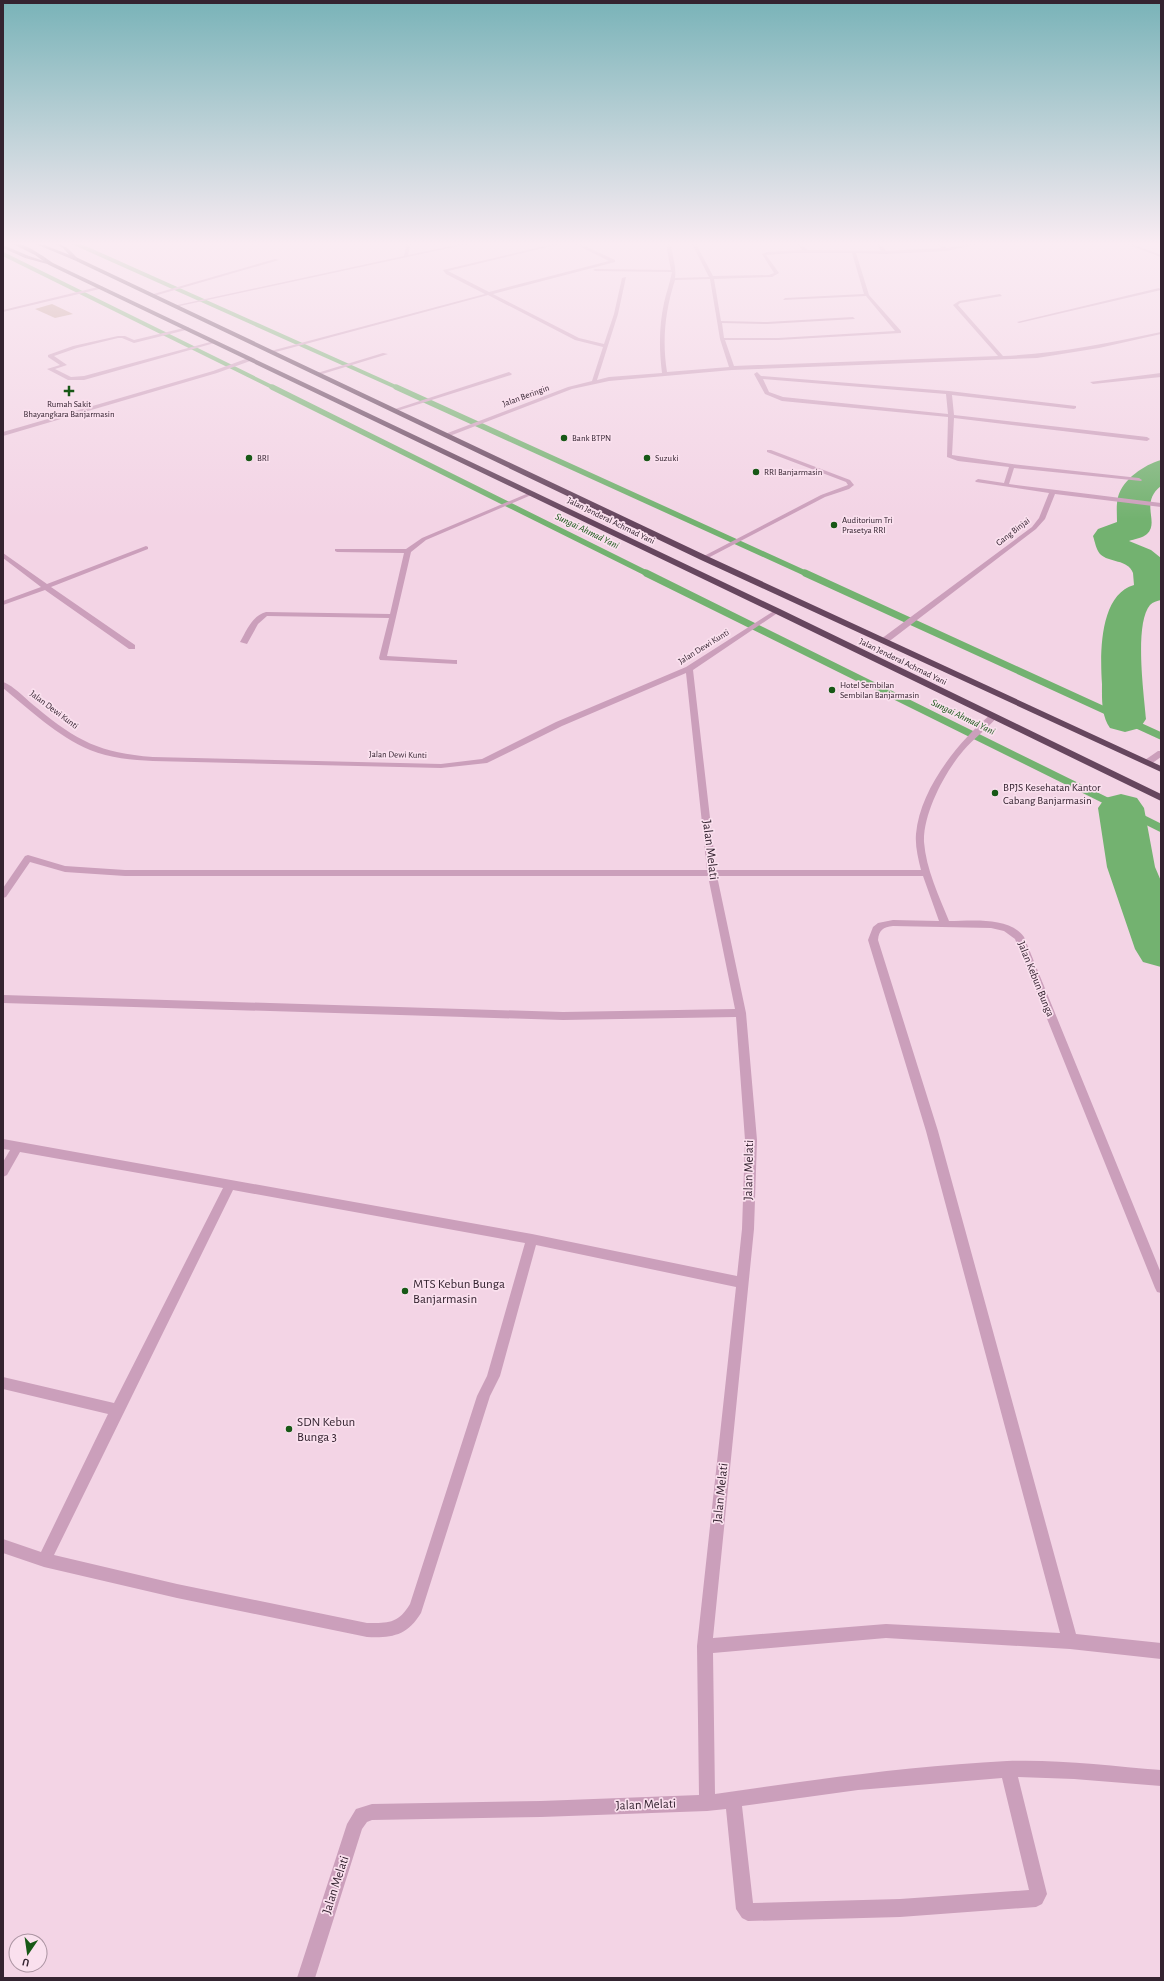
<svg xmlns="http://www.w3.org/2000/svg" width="1164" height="1981" font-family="'Alegreya Sans',sans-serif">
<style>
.green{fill:#c29f93}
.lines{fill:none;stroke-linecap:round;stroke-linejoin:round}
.stream-far3{stroke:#73b270;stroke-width:4}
.stream-far2{stroke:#73b270;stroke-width:5.5}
.stream-far1{stroke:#73b270;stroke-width:7}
.stream{stroke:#73b270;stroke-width:8}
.river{fill:#73b270;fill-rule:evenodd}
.service{fill:#cb9fbb;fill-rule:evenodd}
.minor{fill:#cb9fbb;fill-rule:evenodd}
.tertiary{fill:#cb9fbb;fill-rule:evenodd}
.primary{fill:#77536e;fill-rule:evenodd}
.trunk{fill:#66465e;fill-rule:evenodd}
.poi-dot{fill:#175816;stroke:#fae0ee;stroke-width:1.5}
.labels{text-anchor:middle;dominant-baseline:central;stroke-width:3.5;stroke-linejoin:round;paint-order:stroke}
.far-street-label{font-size:9px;fill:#342330;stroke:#fae0ee}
.far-poi-label{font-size:9px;fill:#342330;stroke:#fae0ee;text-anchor:start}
.far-water-label{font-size:10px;font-style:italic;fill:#175816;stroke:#fae0ee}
.poi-label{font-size:11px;fill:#342330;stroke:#fae0ee;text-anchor:start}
.street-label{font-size:11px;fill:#342330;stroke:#fae0ee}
.near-street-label{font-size:13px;fill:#342330;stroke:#fae0ee}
.near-poi-label{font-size:13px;fill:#342330;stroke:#fae0ee;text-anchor:start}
</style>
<rect width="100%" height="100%" fill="#f3d4e5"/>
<path class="green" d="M 52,304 L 73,314 L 55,318 L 35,309 Z"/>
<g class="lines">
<g class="stream-far3">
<path d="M 72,242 L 398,388"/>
<path d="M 3,254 L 274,388"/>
</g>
<g class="stream-far2">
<path d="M 272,387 L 648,574"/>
<path d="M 396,387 L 807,574"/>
</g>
<g class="stream-far1">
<path d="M 646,573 L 1125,810"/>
<path d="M 805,573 L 1161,736"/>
</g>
<path class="stream" d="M 1123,809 L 1161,828"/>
<g class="river">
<path d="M 1161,460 L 1161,486 C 1139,503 1160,522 1147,534 C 1143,538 1134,539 1129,541 L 1151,550 L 1161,558 L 1161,600 C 1157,601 1153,602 1150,605 C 1134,624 1144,695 1146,719 L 1140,728 L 1125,732 L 1110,728 C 1101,715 1102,699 1102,684 C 1100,655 1099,595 1134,585 L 1133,573 C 1128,559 1109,563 1100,554 C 1096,549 1095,542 1093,536 L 1098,529 L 1117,522 C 1117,514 1116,505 1118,497 C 1123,479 1144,465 1161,460 Z"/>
<path d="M 1121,794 L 1137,798 L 1144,808 L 1155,867 L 1161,881 L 1161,967 L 1143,962 L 1135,949 L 1107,867 L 1098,808 L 1105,798 Z"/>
</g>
<g class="service">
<path d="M 275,259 L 279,260 L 154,296 L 150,295 Z"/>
<path d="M 102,286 L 104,288 L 3,312 L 3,310 Z"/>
<path d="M 188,327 L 190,329 L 134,343 L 122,338 L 118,338 L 77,348 L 54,356 L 67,365 L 55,369 L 71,377 L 84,376 L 214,341 L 218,342 L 84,380 L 68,380 L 47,369 L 60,365 L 48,357 L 48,355 L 73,346 L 118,336 L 125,336 L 134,340 Z"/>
<path d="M 383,353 L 388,354 L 319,375 L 314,374 Z"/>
<path d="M 767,450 L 771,450 L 850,480 L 854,485 L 849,489 L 825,497 L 706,559 L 702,559 L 702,557 L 821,495 L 848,485 L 846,482 L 767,452 Z"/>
</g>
<g class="minor">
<path d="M 407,242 L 411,242 L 408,255 L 471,242 L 477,242 L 175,307 L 173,306 L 404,256 Z"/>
<path d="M 562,242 L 568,242 L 448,271 L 489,292 L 609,261 L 571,242 L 576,242 L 615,260 L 615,262 L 493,294 L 579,338 L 604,344 L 614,314 L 622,278 L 626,277 L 618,314 L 597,380 L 609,377 L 662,373 C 659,349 659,326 664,303 C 666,293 670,283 672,272 L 595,271 L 593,270 L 595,269 L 671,270 L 667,250 L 667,242 L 671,242 C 671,254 677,266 675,278 L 709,277 L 691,242 L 695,242 L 713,276 L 769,275 L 774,273 L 762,254 L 767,252 L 802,250 L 796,242 L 800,242 L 807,250 L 881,251 L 875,242 L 879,242 L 886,251 L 942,248 L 934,242 L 938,242 L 947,248 L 980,242 L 986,242 L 947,251 L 885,254 L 856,253 L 869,295 L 901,331 L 901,333 L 778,340 L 725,340 L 734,366 L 998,356 L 953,305 L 959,301 L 1000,294 L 1002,296 L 960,303 L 958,305 L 1003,356 C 1057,354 1108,343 1161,332 L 1161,334 L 1099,348 L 1037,358 L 732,370 L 609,381 L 572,389 L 447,437 L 445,436 L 445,434 L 568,387 L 592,381 L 603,347 L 575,340 L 488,295 L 272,353 L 267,352 L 485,294 L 446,274 L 443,270 ZM 794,253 L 852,253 L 864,294 L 785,298 L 783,300 L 866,296 L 895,331 L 778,338 L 724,338 L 722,323 L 767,324 L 855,319 L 853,317 L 767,322 L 721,321 L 714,279 L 772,277 L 779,273 L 766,255 ZM 710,279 L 720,339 L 729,367 L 667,372 C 662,341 665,311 675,280 Z"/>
<path d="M 1121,242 L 1126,242 L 1161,255 L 1161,257 Z"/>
<path d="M 1159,288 L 1161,290 L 1019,323 L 1017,322 Z"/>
<path d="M 509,372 L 512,374 L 511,375 L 397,411 L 392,410 Z"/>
<path d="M 757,372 L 761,376 L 949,391 L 1076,406 L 1076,408 L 1074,409 L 952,395 L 954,415 L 1147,437 L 1150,439 L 1147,441 L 954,418 L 952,455 L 1012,464 L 1139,478 L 1142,480 L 1141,481 L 1014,468 L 1009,484 L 1161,503 L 1161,507 L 1055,494 L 1045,519 L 1036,529 L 887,643 L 881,643 L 881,639 L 1032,527 L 1039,518 L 1049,493 L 976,482 L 975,481 L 978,479 L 1004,483 L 1009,467 L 958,461 L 947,457 L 948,417 L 782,401 L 765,394 L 754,374 ZM 763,379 L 946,394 L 948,414 L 783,397 L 769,392 Z"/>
<path d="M 1161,373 L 1161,377 L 1093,384 L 1090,382 Z"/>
<path d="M 531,492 L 536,493 L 426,540 L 411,552 L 387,656 L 454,660 L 457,660 L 457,664 L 380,660 L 379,658 L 389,618 L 267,616 L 258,624 L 247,644 L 240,642 C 247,630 252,616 266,612 L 390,614 L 404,553 L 337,552 L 335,551 L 335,549 L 406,549 L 422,538 Z"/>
<path d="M 146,546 L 148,547 L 148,549 L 51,587 L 135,645 L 135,649 L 129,649 L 45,590 L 3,605 L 3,601 L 41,587 L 3,558 L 3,553 L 47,584 Z"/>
<path d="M 777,609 L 781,611 L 779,612 L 693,670 L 716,870 L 921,870 C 918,858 915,846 916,834 C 920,789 958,742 991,714 L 994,714 L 998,716 C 988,728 974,738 963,751 C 945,772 923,813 924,842 C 926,869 939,896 949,921 C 971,921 1009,916 1024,937 L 1161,1273 L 1161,1293 L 1157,1292 L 1155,1288 L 1015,939 L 1004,931 L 991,928 L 893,926 C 883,927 879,930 878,940 L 938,1131 L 1076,1634 L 1161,1643 L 1161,1659 L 1070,1649 L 886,1638 L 713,1653 L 715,1794 C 812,1780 909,1766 1007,1761 C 1056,1759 1112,1766 1161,1770 L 1161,1786 L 1074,1779 L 1018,1777 L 1047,1894 L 1042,1904 L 1036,1907 L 900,1917 L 748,1921 L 742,1918 L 736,1909 L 726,1809 L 707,1811 L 541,1817 L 372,1820 L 367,1822 L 362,1829 L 315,1978 L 297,1978 L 347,1824 L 356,1809 L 372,1804 L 541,1801 L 699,1795 L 697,1646 L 736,1287 L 536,1245 L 500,1376 L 490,1396 L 421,1613 C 407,1636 392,1638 367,1637 L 177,1598 L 44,1567 L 3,1553 L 3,1539 L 41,1552 L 108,1414 L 3,1389 L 3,1377 L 114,1403 L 223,1188 L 20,1152 L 7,1175 L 3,1177 L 3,1162 L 10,1150 L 3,1149 L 3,1139 L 532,1234 L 737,1276 L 742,1229 L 745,1140 L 736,1017 L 563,1020 L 3,1003 L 3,995 L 563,1012 L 735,1009 L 708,876 L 125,876 L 65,872 L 30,862 L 6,897 L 3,898 L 3,888 L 25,856 L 28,855 L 65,866 L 125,870 L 707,870 L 686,673 L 562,726 L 487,763 L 441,768 L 153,761 C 132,760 110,758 90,750 C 57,736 30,710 3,688 L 3,682 C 13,685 28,701 37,708 C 77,741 100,753 153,757 L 441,764 L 482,759 L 556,722 L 686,667 ZM 717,876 L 923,876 L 939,921 L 893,920 L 878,923 L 873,927 L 868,940 L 926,1131 L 1060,1633 L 886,1624 L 713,1638 L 754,1229 L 757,1140 L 746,1013 ZM 233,1190 L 525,1243 L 487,1376 L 477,1396 L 410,1604 C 398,1624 388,1623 367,1623 L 177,1584 L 54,1555 ZM 1002,1778 L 1029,1890 L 900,1899 L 753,1903 L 742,1806 L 858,1790 Z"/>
<path d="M 1158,751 L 1161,751 L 1161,757 L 1151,764 L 1145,764 L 1145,760 Z"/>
</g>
<path class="tertiary" d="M 251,357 L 253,360 L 217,373 L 3,436 L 3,432 L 213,371 Z"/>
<g class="primary">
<path d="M 51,242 C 62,241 71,251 78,259 L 74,260 L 63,248 Z"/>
<path d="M 3,245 L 29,256 L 53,264 L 51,265 L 25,258 L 3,248 Z"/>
</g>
<g class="trunk">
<path d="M 9,242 C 23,241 41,255 53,263 L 780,609 L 1161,794 L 1161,801 L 774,613 L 49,265 L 35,255 Z"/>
<path d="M 31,242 L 36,242 L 78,258 L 707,556 L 1161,766 L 1161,772 L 701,560 L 74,260 Z"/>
</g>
</g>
<linearGradient id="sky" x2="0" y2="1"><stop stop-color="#79b3b8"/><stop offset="0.47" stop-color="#faecf3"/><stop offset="1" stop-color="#faecf3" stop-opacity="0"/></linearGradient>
<rect width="1164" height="519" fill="url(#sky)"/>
<g class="poi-dot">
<path d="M67 385h4v4h4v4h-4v4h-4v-4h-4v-4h4z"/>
<circle cx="564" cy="438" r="4"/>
<circle cx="249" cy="458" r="4"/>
<circle cx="647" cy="458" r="4"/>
<circle cx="756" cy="472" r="4"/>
<circle cx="834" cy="525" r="4"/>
<circle cx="832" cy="690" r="4"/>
<circle cx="995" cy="793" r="4"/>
<circle cx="405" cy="1291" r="4"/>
<circle cx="289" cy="1429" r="4"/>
</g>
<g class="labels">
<g class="far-street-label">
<text transform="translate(526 396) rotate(-20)">Jalan Beringin</text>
<text transform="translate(611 521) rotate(26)">Jalan Jenderal Achmad Yani</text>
<text transform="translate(1013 532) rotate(-38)">Gang Binjai</text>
<text transform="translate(704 647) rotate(-32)">Jalan Dewi Kunti</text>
<text transform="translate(903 662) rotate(26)">Jalan Jenderal Achmad Yani</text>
<text transform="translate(54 710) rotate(37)">Jalan Dewi Kunti</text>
<text transform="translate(398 755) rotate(1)">Jalan Dewi Kunti</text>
</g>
<g class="far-poi-label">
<text x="69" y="404" text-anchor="middle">Rumah Sakit<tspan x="69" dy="10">Bhayangkara Banjarmasin</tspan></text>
<text x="572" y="438">Bank BTPN</text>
<text x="257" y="458">BRI</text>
<text x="655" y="458">Suzuki</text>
<text x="764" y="472">RRI Banjarmasin</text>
<text x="842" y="520">Auditorium Tri<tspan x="842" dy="10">Prasetya RRI</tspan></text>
<text x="840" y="685">Hotel Sembilan<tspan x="840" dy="10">Sembilan Banjarmasin</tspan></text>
</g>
<g class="far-water-label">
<text transform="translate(587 531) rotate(26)">Sungai Ahmad Yani</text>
<text transform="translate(963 717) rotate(26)">Sungai Ahmad Yani</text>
</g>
<g class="poi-label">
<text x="1003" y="787">BPJS Kesehatan Kantor<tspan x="1003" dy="13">Cabang Banjarmasin</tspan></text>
</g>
<g class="street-label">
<text transform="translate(1036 979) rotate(68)">Jalan Kebun Bunga</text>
</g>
<g class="near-street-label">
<text transform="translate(710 850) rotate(83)">Jalan Melati</text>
<text transform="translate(749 1170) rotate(-89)">Jalan Melati</text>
<text transform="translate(721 1493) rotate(-84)">Jalan Melati</text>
<text transform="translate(646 1805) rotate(-2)">Jalan Melati</text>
<text transform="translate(336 1885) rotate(-72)">Jalan Melati</text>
</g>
<g class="near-poi-label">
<text x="413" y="1284">MTS Kebun Bunga<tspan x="413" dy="15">Banjarmasin</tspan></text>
<text x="297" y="1422">SDN Kebun<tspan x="297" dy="15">Bunga 3</tspan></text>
</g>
</g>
<rect width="1164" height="1981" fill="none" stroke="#342330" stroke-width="8"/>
<g transform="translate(28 1953) rotate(193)"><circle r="19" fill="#fae0ee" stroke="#ab94a2"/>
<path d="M0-3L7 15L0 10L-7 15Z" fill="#175816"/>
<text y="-6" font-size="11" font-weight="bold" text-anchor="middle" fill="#342330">U</text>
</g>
</svg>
